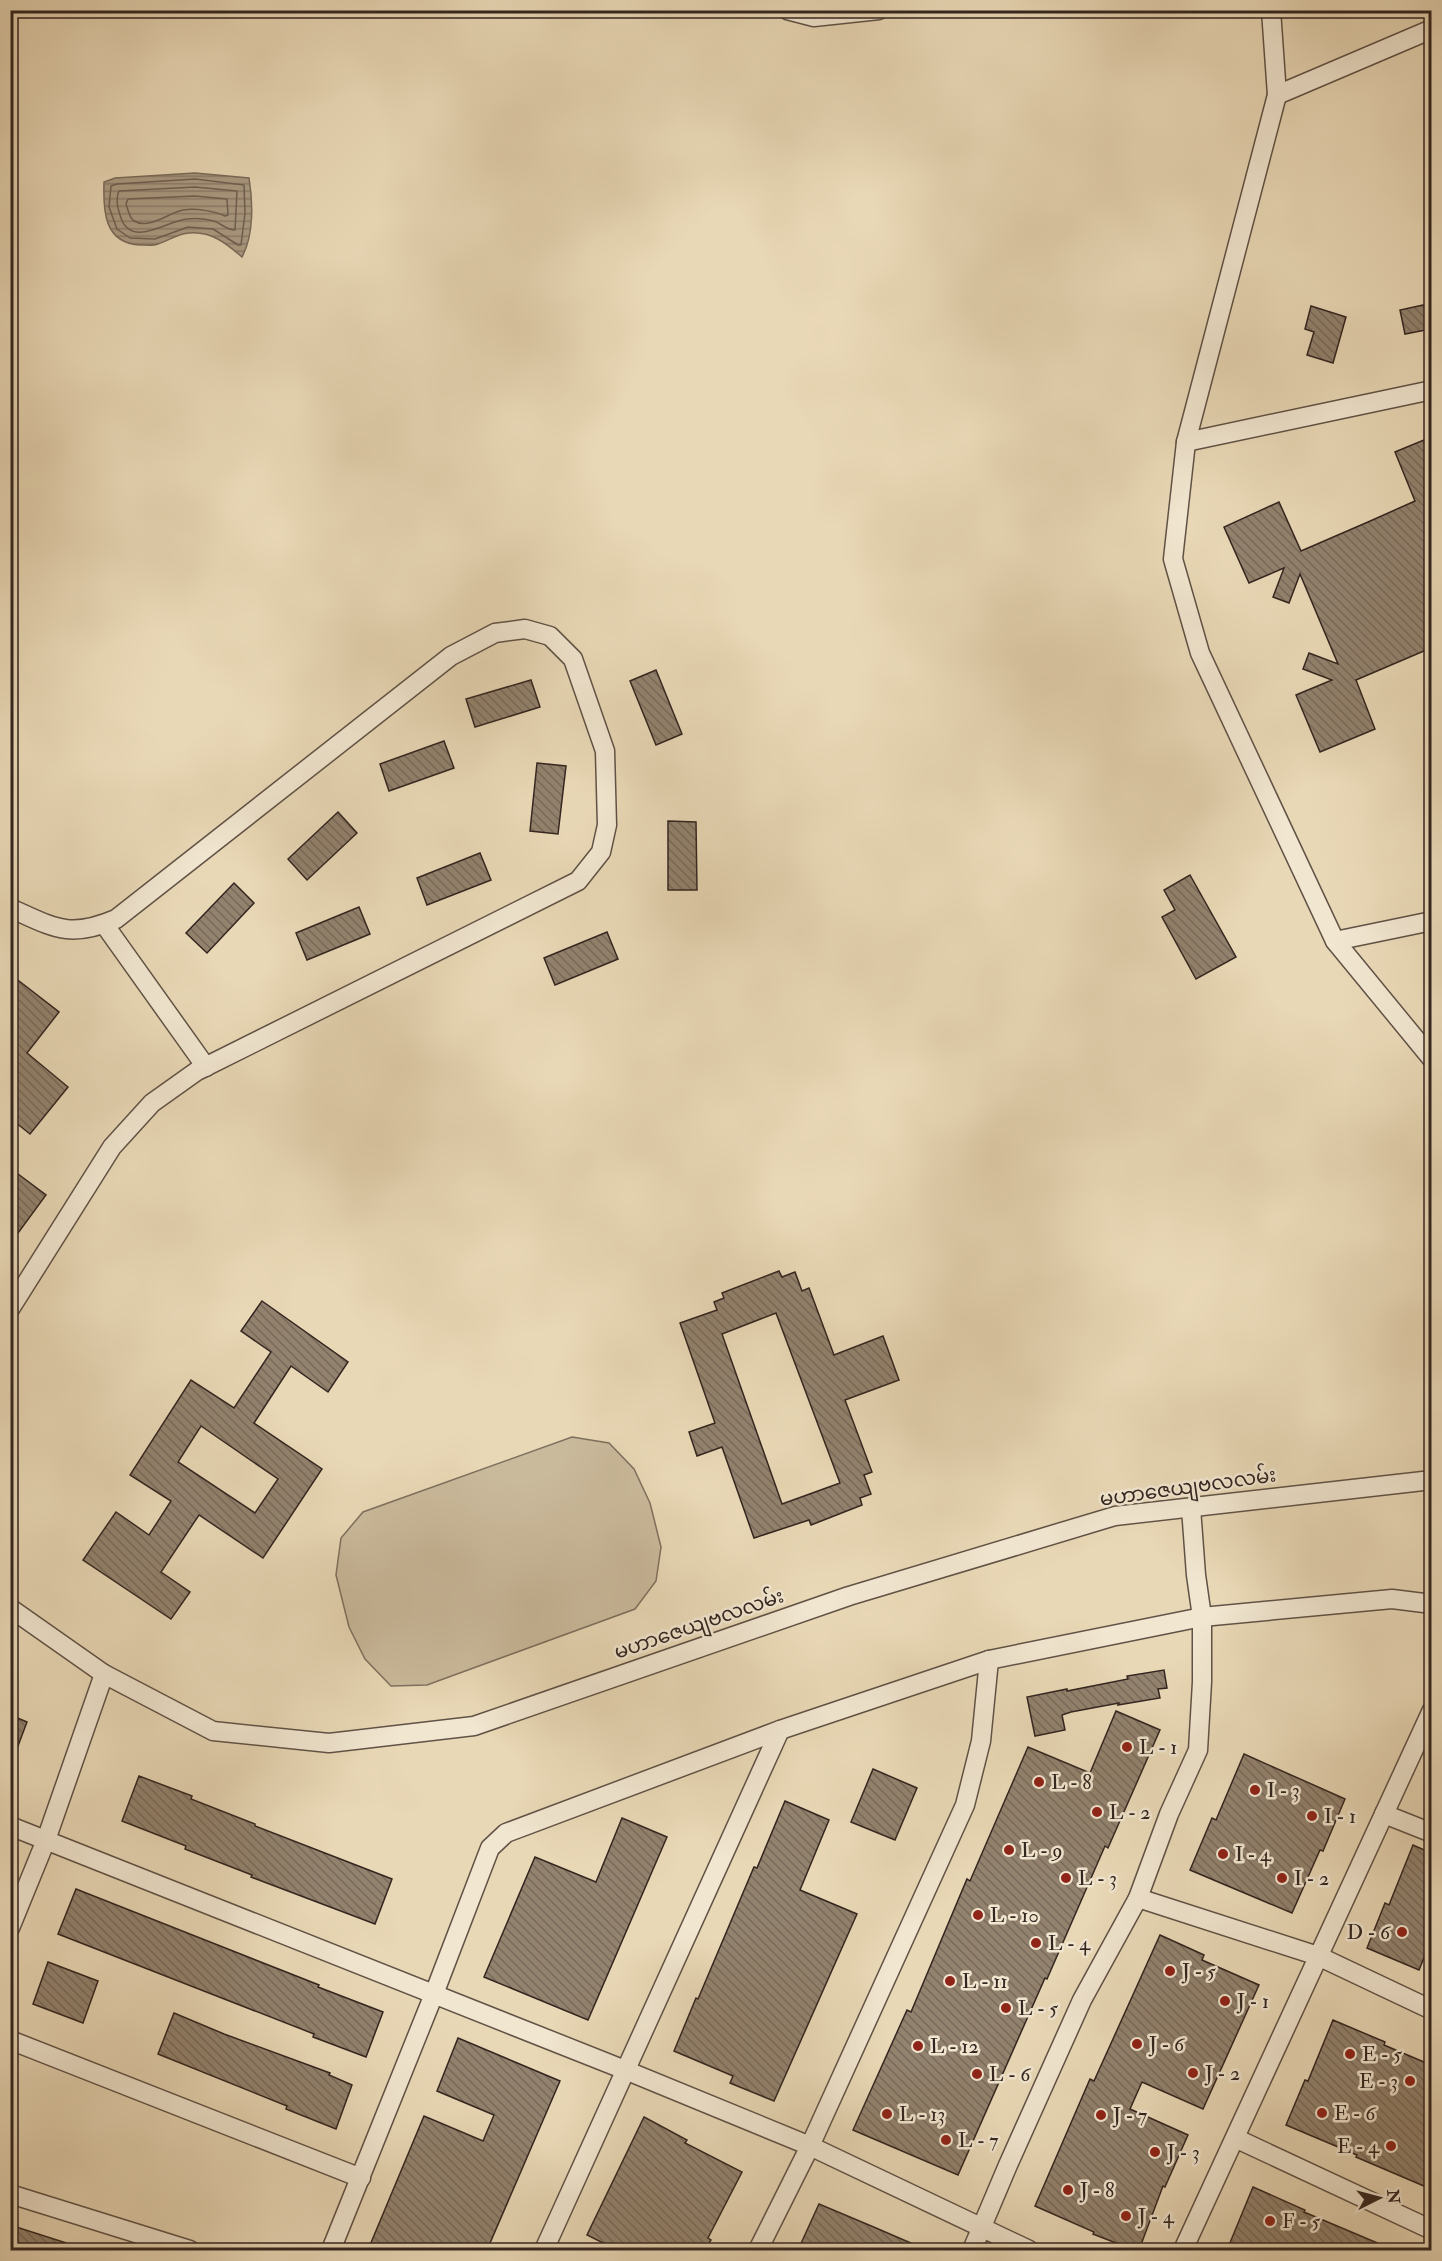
<svg xmlns="http://www.w3.org/2000/svg" width="1442" height="2261" font-family="'IM FELL Double Pica','Noto Sans Myanmar',serif">
<style>
.pitch{fill:#caba9c;stroke:#7e705e;stroke-width:1.5}
.water{fill:url(#water-rules);stroke:#7b6c5b;stroke-width:1.5}
.lines{fill:none;stroke-linecap:round;stroke-linejoin:round}
.shore{stroke:#6f6052;stroke-width:1.5}
.building{fill:url(#building-back-hatch);stroke:#332520;stroke-width:1.5;fill-rule:evenodd}
.minor-casing{stroke:#605246;stroke-width:21}
.minor{stroke:#f1e6d0;stroke-width:18}
.poi-dot{fill:#8f2418;stroke:#f1e6d0;stroke-width:2}
.labels{text-anchor:middle;dominant-baseline:central;stroke-width:5;stroke-linejoin:round;paint-order:stroke}
.street-label{font-size:20px;fill:#332520;stroke:#f1e6d0}
.poi-label{font-size:20px;fill:#332520;stroke:#f1e6d0;text-anchor:start}
</style>
<defs>
<pattern id="water-rules" width="6" height="5" patternUnits="userSpaceOnUse" patternTransform="scale(1.5)"><rect width="6" height="5" fill="#ab9b83"/><path d="M0 2.5h6" fill="none" stroke="#8c7e6b"/></pattern>
<pattern id="building-back-hatch" width="6" height="6" patternUnits="userSpaceOnUse" patternTransform="scale(1.5)"><rect width="6" height="6" fill="#92826e"/><path d="M-1 5l2 2M0 0l6 6M5-1l2 2" fill="none" stroke="#786a5a"/></pattern>
</defs>
<rect width="100%" height="100%" fill="#e9d8b6"/>
<filter id="stains"><feTurbulence type="fractalNoise" baseFrequency=".00333" numOctaves="4"/><feColorMatrix values="0 0 0 0 .2 0 0 0 0 .09 0 0 0 0 .02 0 0 0 .5 -.17"/></filter>
<radialGradient id="worn" r=".72"><stop offset=".6" stop-color="#630" stop-opacity="0"/><stop offset="1" stop-color="#630" stop-opacity=".3"/></radialGradient>
<path class="pitch" d="M 572,1437 L 609,1443 L 634,1469 L 650,1503 L 661,1547 L 656,1581 L 635,1609 L 427,1685 L 391,1686 L 365,1659 L 349,1627 L 336,1575 L 341,1538 L 363,1512 Z"/>
<path class="water" d="M 195,173 L 249,178 C 253,202 254,235 242,257 C 226,243 211,231 189,233 C 179,233 168,241 158,244 C 153,246 146,245 140,245 C 104,243 103,211 104,182 L 115,178 Z"/>
<g class="lines">
<g class="shore">
<path d="M 195,179 L 244,185 L 245,213 L 241,245 L 238,245 L 213,229 L 188,227 L 155,239 L 130,238 L 117,229 L 109,207 L 111,186 L 117,184 Z"/>
<path d="M 195,187 L 237,191 L 235,230 C 227,230 222,224 214,221 C 207,219 195,218 187,219 C 168,220 132,249 121,218 C 118,209 115,200 119,191 Z"/>
<path d="M 195,196 L 227,199 L 228,215 L 225,216 C 214,211 196,208 183,210 C 168,213 149,230 134,221 C 129,218 128,209 126,204 L 128,199 Z"/>
</g>
</g>
<g class="building">
<path d="M 1428,304 L 1431,329 L 1405,334 L 1400,310 Z"/>
<path d="M 1311,306 L 1346,317 L 1333,363 L 1307,355 L 1314,332 L 1305,329 Z"/>
<path d="M 1431,437 L 1431,648 L 1356,680 L 1375,729 L 1320,752 L 1296,695 L 1332,680 L 1303,669 L 1309,653 L 1338,664 L 1300,574 L 1289,603 L 1273,597 L 1284,568 L 1249,583 L 1224,527 L 1279,502 L 1301,551 L 1368,522 L 1415,501 L 1395,452 Z"/>
<path d="M 656,670 L 682,734 L 656,745 L 630,681 Z"/>
<path d="M 531,680 L 540,707 L 475,727 L 466,699 Z"/>
<path d="M 444,741 L 454,768 L 389,791 L 380,764 Z"/>
<path d="M 537,763 L 566,766 L 558,834 L 530,831 Z"/>
<path d="M 338,812 L 357,833 L 307,880 L 288,859 Z"/>
<path d="M 668,821 L 696,822 L 697,890 L 668,890 Z"/>
<path d="M 480,853 L 491,880 L 427,905 L 417,878 Z"/>
<path d="M 1190,875 L 1236,957 L 1196,979 L 1162,917 L 1175,910 L 1164,890 Z"/>
<path d="M 234,883 L 254,903 L 207,953 L 186,933 Z"/>
<path d="M 359,907 L 370,934 L 307,960 L 296,933 Z"/>
<path d="M 607,932 L 618,959 L 555,985 L 544,958 Z"/>
<path d="M 10,974 L 59,1012 L 27,1053 L 68,1087 L 30,1134 L 10,1118 Z"/>
<path d="M 10,1168 L 46,1195 L 10,1244 Z"/>
<path d="M 779,1271 L 782,1277 L 795,1272 L 802,1291 L 809,1288 L 834,1355 L 883,1336 L 899,1380 L 845,1400 L 872,1472 L 864,1475 L 871,1494 L 860,1498 L 862,1505 L 811,1525 L 809,1520 L 754,1538 L 722,1447 L 697,1456 L 689,1432 L 715,1423 L 680,1323 L 717,1310 L 714,1302 L 724,1298 L 722,1293 ZM 776,1313 L 840,1483 L 782,1504 L 722,1334 Z"/>
<path d="M 262,1301 L 348,1362 L 328,1392 L 291,1366 L 254,1423 L 322,1469 L 263,1558 L 199,1515 L 161,1572 L 190,1592 L 171,1619 L 83,1560 L 116,1512 L 149,1535 L 171,1501 L 130,1475 L 191,1380 L 234,1408 L 271,1352 L 241,1331 ZM 201,1426 L 278,1479 L 255,1513 L 178,1462 Z"/>
<path d="M 1164,1670 L 1167,1688 L 1158,1689 L 1160,1698 L 1118,1705 L 1119,1703 L 1071,1712 L 1062,1715 L 1065,1730 L 1035,1736 L 1027,1697 L 1067,1689 L 1067,1691 L 1128,1679 L 1127,1676 Z"/>
<path d="M 1116,1711 L 1160,1730 L 1108,1848 L 1105,1846 L 1047,1979 L 1045,1978 L 958,2175 L 853,2130 L 907,2010 L 911,2012 L 967,1879 L 970,1881 L 1028,1747 L 1090,1773 Z"/>
<path d="M 10,1715 L 27,1722 L 12,1762 L 10,1762 Z"/>
<path d="M 1244,1754 L 1345,1799 L 1323,1851 L 1320,1850 L 1292,1913 L 1190,1870 L 1212,1818 L 1216,1820 Z"/>
<path d="M 873,1769 L 917,1788 L 895,1840 L 851,1822 Z"/>
<path d="M 139,1776 L 192,1796 L 191,1799 L 255,1824 L 255,1826 L 392,1879 L 375,1924 L 251,1877 L 252,1875 L 185,1849 L 186,1846 L 122,1821 Z"/>
<path d="M 785,1801 L 829,1820 L 800,1890 L 857,1914 L 774,2101 L 730,2083 L 733,2076 L 674,2051 L 696,1998 L 698,1999 L 754,1867 L 757,1868 Z"/>
<path d="M 622,1818 L 667,1837 L 588,2020 L 484,1977 L 535,1857 L 596,1882 Z"/>
<path d="M 1413,1845 L 1431,1853 L 1431,1940 L 1419,1970 L 1367,1948 L 1385,1903 L 1389,1905 Z"/>
<path d="M 76,1889 L 319,1985 L 318,1987 L 383,2012 L 366,2057 L 313,2037 L 314,2034 L 58,1934 Z"/>
<path d="M 1160,1935 L 1204,1955 L 1202,1960 L 1259,1985 L 1203,2109 L 1142,2082 L 1130,2109 L 1188,2135 L 1165,2187 L 1163,2186 L 1139,2250 L 1134,2250 L 1093,2234 L 1094,2232 L 1035,2206 L 1090,2079 L 1094,2081 Z"/>
<path d="M 48,1962 L 98,1981 L 83,2023 L 33,2004 Z"/>
<path d="M 174,2013 L 224,2034 L 330,2073 L 329,2075 L 352,2085 L 336,2129 L 286,2109 L 287,2106 L 158,2054 Z"/>
<path d="M 1333,2020 L 1385,2042 L 1384,2045 L 1431,2065 L 1431,2189 L 1356,2157 L 1357,2155 L 1286,2125 L 1305,2080 L 1308,2081 Z"/>
<path d="M 458,2038 L 560,2081 L 487,2250 L 382,2250 L 370,2245 L 424,2116 L 483,2141 L 494,2115 L 437,2091 Z"/>
<path d="M 644,2117 L 687,2140 L 685,2143 L 742,2172 L 708,2238 L 711,2240 L 705,2250 L 617,2250 L 587,2235 Z"/>
<path d="M 1253,2187 L 1305,2210 L 1304,2212 L 1394,2250 L 1227,2250 Z"/>
<path d="M 819,2204 L 876,2228 L 927,2250 L 798,2250 Z"/>
<path d="M 10,2225 L 79,2247 L 79,2250 L 10,2250 Z"/>
</g>
<g class="lines">
<g class="minor-casing">
<g id="minor">
<path d="M 787,10 L 814,17 L 879,10"/>
<path d="M 1271,10 L 1277,95 L 1186,442 L 1173,559 L 1200,653 L 1335,941 L 1432,1059"/>
<path d="M 1277,95 L 1432,29"/>
<path d="M 1186,442 L 1432,390"/>
<path d="M 10,908 C 55,928 69,939 116,919 L 451,656 L 495,633 L 525,629 L 550,636 L 573,659 L 605,751 L 607,825 L 601,852 L 578,881 L 197,1071 L 152,1103 L 112,1147 L 10,1309"/>
<path d="M 104,924 L 206,1067"/>
<path d="M 1335,941 L 1432,921"/>
<path d="M 10,1608 L 104,1674 L 213,1731 L 329,1743 L 474,1726 L 849,1596 L 1115,1516 L 1432,1480"/>
<path d="M 1384,1814 L 1432,1833"/>
<path d="M 10,1826 L 625,2070 L 810,2146 L 1029,2250"/>
<path d="M 1138,1898 L 1318,1956 L 1432,2010"/>
<path d="M 10,1928 L 46,1840 L 104,1674"/>
<path d="M 10,2040 L 361,2178"/>
<path d="M 1235,2138 L 1432,2230"/>
<path d="M 10,2194 L 190,2250"/>
<path d="M 331,2250 L 434,1994 L 490,1848 L 506,1833 L 780,1730 L 989,1660 L 1202,1617 L 1392,1599 L 1432,1604"/>
<path d="M 544,2250 L 780,1730"/>
<path d="M 758,2250 L 810,2146 L 965,1805 L 981,1741 L 989,1660"/>
<path d="M 972,2250 L 1008,2165 L 1082,2000 L 1138,1898 L 1169,1814 L 1198,1750 L 1202,1682 L 1202,1617 L 1196,1575 L 1191,1508"/>
<path d="M 1183,2250 L 1432,1710"/>
</g>
</g>
<use href="#minor" class="minor"/>
</g>
<g class="poi-dot">
<circle cx="1127" cy="1747" r="6"/>
<circle cx="1039" cy="1782" r="6"/>
<circle cx="1255" cy="1790" r="6"/>
<circle cx="1097" cy="1812" r="6"/>
<circle cx="1312" cy="1816" r="6"/>
<circle cx="1009" cy="1850" r="6"/>
<circle cx="1223" cy="1854" r="6"/>
<circle cx="1066" cy="1878" r="6"/>
<circle cx="1282" cy="1878" r="6"/>
<circle cx="978" cy="1915" r="6"/>
<circle cx="1402" cy="1932" r="6"/>
<circle cx="1036" cy="1943" r="6"/>
<circle cx="1170" cy="1971" r="6"/>
<circle cx="950" cy="1981" r="6"/>
<circle cx="1225" cy="2001" r="6"/>
<circle cx="1006" cy="2008" r="6"/>
<circle cx="1137" cy="2044" r="6"/>
<circle cx="918" cy="2046" r="6"/>
<circle cx="1350" cy="2054" r="6"/>
<circle cx="1193" cy="2073" r="6"/>
<circle cx="977" cy="2074" r="6"/>
<circle cx="1410" cy="2081" r="6"/>
<circle cx="1322" cy="2113" r="6"/>
<circle cx="887" cy="2114" r="6"/>
<circle cx="1101" cy="2115" r="6"/>
<circle cx="946" cy="2140" r="6"/>
<circle cx="1391" cy="2146" r="6"/>
<circle cx="1155" cy="2152" r="6"/>
<circle cx="1068" cy="2190" r="6"/>
<circle cx="1126" cy="2216" r="6"/>
<circle cx="1270" cy="2221" r="6"/>
</g>
<g class="labels">
<g class="street-label">
<text transform="translate(1188 1487) rotate(-8)">မဟာဇေယျဗလလမ်း</text>
<text transform="translate(699 1624) rotate(-19)">မဟာဇေယျဗလလမ်း</text>
</g>
<g class="poi-label">
<text x="1139" y="1747">L - 1</text>
<text x="1051" y="1782">L - 8</text>
<text x="1267" y="1790">I - 3</text>
<text x="1109" y="1812">L - 2</text>
<text x="1324" y="1816">I - 1</text>
<text x="1021" y="1850">L - 9</text>
<text x="1235" y="1854">I - 4</text>
<text x="1078" y="1878">L - 3</text>
<text x="1294" y="1878">I - 2</text>
<text x="990" y="1915">L - 10</text>
<text x="1390" y="1932" text-anchor="end">D - 6</text>
<text x="1048" y="1943">L - 4</text>
<text x="1182" y="1971">J - 5</text>
<text x="962" y="1981">L - 11</text>
<text x="1237" y="2001">J - 1</text>
<text x="1018" y="2008">L - 5</text>
<text x="1149" y="2044">J - 6</text>
<text x="930" y="2046">L - 12</text>
<text x="1362" y="2054">E - 5</text>
<text x="1205" y="2073">J - 2</text>
<text x="989" y="2074">L - 6</text>
<text x="1398" y="2081" text-anchor="end">E - 3</text>
<text x="1334" y="2113">E - 6</text>
<text x="899" y="2114">L - 13</text>
<text x="1113" y="2115">J - 7</text>
<text x="958" y="2140">L - 7</text>
<text x="1379" y="2146" text-anchor="end">E - 4</text>
<text x="1167" y="2152">J - 3</text>
<text x="1080" y="2190">J - 8</text>
<text x="1138" y="2216">J - 4</text>
<text x="1282" y="2221">F - 5</text>
</g>
</g>
<rect width="1442" height="2261" fill="none" stroke="#e9d8b6" stroke-width="36"/>
<rect x="12" y="12" width="1418" height="2237" fill="none" stroke="#332520" stroke-width="3"/>
<rect x="18" y="18" width="1406" height="2225" fill="none" stroke="#332520" stroke-width="1.5"/>
<g transform="translate(1379 2198) rotate(84)" stroke="#f1e6d0" stroke-width="4.5" paint-order="stroke">
<path d="M0-4.5L10 22L0 15L-10 22Z" fill="#332520"/>
<text y="-9" font-size="16" font-weight="bold" text-anchor="middle" fill="#332520">N</text>
</g>
<rect width="100%" height="100%" filter="url(#stains)"/>
<rect width="100%" height="100%" fill="url(#worn)"/>
</svg>
